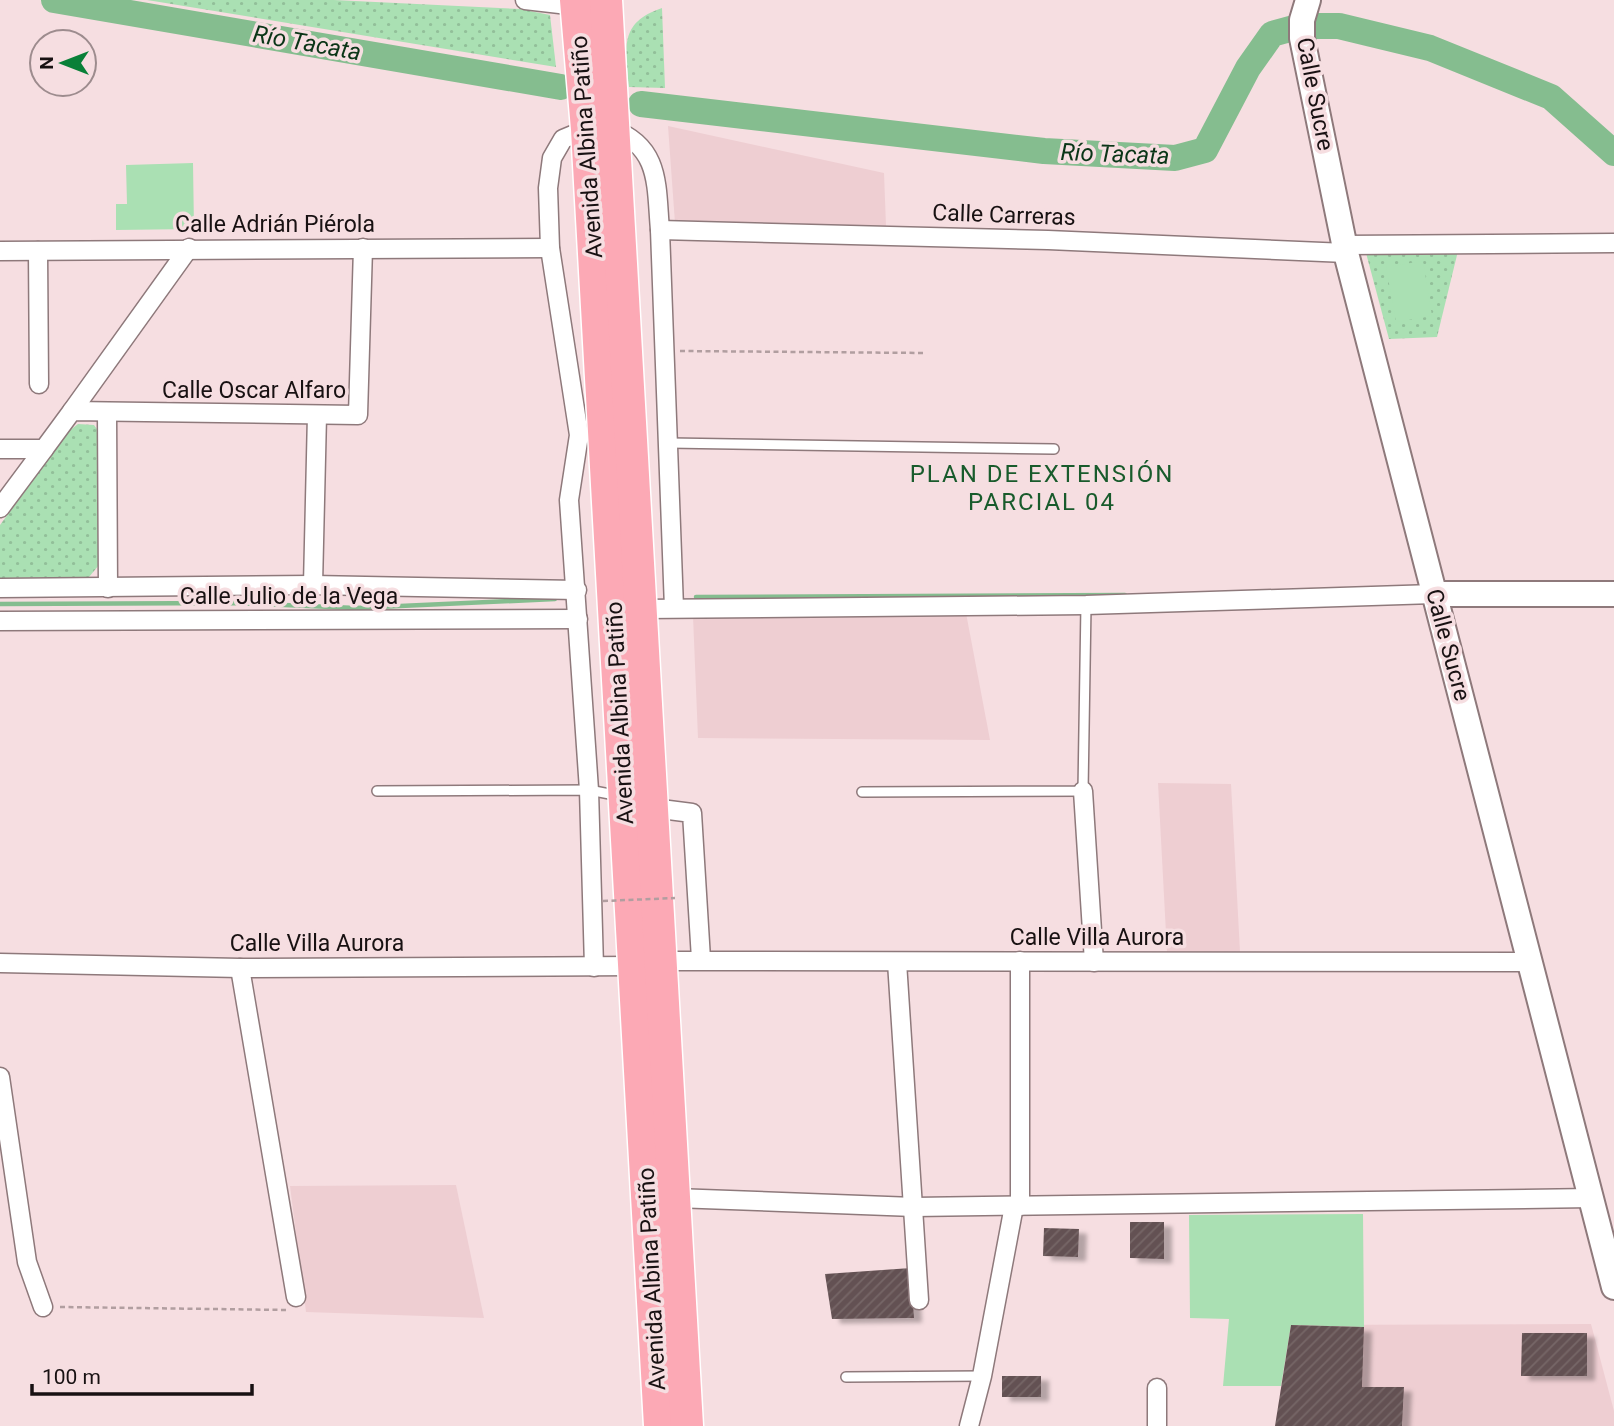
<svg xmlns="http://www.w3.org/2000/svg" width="1614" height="1426" font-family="Roboto,sans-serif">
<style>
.built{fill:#eeced2}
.green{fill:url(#green-dots)}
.pitch{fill:#aae0b3}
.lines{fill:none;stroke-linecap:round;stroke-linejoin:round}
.stream{stroke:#85bd8f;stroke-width:4.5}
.river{stroke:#85bd8f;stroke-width:26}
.building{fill:url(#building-hatch);filter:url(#shadow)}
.lane-casing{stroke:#8e797b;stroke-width:12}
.street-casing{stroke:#8e797b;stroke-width:21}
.secondary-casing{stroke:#8e797b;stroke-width:28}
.highway-casing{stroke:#fff;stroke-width:35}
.path{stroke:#b19ea0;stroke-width:2.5;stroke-dasharray:5 3.5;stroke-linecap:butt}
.lane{stroke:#fff;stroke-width:9}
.street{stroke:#fff;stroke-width:18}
.secondary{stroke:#fff;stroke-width:24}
.highway{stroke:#fca9b5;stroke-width:32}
.path-bridge{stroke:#b19ea0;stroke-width:2.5;stroke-dasharray:5 3.5;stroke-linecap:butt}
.labels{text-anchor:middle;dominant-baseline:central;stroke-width:7;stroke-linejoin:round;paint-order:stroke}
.street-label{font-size:23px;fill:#181112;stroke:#f6dee1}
.water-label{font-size:24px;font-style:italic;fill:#0a3517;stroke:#f6dee1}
.neighbourhood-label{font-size:24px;letter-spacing:2px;fill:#195b2c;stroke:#f6dee1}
</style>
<defs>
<pattern id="green-dots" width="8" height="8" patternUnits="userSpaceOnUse" patternTransform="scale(1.75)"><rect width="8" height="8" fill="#aae0b3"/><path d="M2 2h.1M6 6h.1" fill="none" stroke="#92bf99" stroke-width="1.8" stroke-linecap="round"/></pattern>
<pattern id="building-hatch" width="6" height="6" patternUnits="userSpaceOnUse" patternTransform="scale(1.75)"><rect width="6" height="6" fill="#645153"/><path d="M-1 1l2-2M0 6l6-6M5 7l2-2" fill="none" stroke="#756667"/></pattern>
<filter id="shadow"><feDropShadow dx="8" dy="4.5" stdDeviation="2" flood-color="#0004"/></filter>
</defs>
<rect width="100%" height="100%" fill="#f6dee1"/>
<g class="built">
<path d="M 668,126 L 884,173 L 886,226 L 675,223 Z"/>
<path d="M 966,613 L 990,740 L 698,738 L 693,616 Z"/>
<path d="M 1158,783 L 1231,784 L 1240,952 L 1167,952 Z"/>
<path d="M 456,1185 L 484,1318 L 306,1312 L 290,1186 Z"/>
<path d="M 1591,1324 L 1614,1411 L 1614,1426 L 1275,1426 L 1291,1325 Z"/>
</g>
<g class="green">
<path d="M 147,0 L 334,0 L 520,9 L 550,15 L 556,67 Z"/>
<path d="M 662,8 L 665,88 L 629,87 C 626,48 618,23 662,8 Z"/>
<path d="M 1458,251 L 1437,337 L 1389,339 L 1366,253 Z"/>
<path d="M 78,424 L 94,425 L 99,432 L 99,565 L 89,577 L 0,578 L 0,525 L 69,431 Z"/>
</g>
<g class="pitch">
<path d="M 193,163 L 194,229 L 116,230 L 116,204 L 127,204 L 126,165 Z"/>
<path d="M 1423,261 L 1432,316 L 1396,322 L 1386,267 Z"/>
<path d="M 1363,1214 L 1364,1327 L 1291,1325 L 1281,1386 L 1223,1386 L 1229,1319 L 1190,1318 L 1189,1215 Z"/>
</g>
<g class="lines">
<g class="stream">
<path d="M 696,597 L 1125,595"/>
<path d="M 0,604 L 234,603 L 356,608 L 555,599"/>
</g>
<g class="river">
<path d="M 54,0 L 561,87"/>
<path d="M 641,104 L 1044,151 L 1175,158 L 1205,150 L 1248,68 L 1272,34 L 1301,26 L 1339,26 L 1430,48 L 1551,97 L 1614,153"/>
</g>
</g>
<g class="building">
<path d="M 1130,1222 L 1164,1222 L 1164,1259 L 1130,1258 Z"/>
<path d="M 1044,1228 L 1079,1229 L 1078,1257 L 1043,1256 Z"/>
<path d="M 911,1268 L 914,1318 L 832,1319 L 825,1274 Z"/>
<path d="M 1291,1325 L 1364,1327 L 1362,1387 L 1404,1387 L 1402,1426 L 1275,1426 Z"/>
<path d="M 1522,1333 L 1587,1333 L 1587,1376 L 1521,1376 Z"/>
<rect x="1002" y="1376" width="39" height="21"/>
</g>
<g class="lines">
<g class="lane-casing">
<g id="lane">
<path d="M 669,443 L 1054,449"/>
<path d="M 377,791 L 589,790 L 620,796"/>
<path d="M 862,792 L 1083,791 L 1086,605"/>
<path d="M 846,1377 L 982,1376"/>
</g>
</g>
<g class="street-casing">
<g id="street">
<path d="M 525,0 L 577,6"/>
<path d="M 587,129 L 563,139 L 552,158 L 548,188 L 550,248 L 579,435 L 569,500 L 589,790 L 594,967"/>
<path d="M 612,129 C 661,147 656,186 660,230 L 674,608"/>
<path d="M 660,230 L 1048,240 L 1346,253"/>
<path d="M 1345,245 L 1614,243"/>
<path d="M 0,251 L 550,248"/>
<path d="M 38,251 L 39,384"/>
<path d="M 72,411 L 189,248"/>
<path d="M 107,413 L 108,588"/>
<path d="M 0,449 L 44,449 L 72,411 L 358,415 L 363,248"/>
<path d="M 0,508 L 44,449"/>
<path d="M 313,585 L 317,415"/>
<path d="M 0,588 L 313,585 L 577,590"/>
<path d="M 642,609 L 1086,605 L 1434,594"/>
<path d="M 0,621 L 578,619"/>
<path d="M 1083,791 L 1094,962"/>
<path d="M 653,808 L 692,813 L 701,959"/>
<path d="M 662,961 L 1532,962"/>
<path d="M 1020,961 L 1020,1206"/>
<path d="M 897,962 L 919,1300"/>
<path d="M 0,963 L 240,968 L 635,966"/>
<path d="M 240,968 L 296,1297"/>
<path d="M 0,1077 L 27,1262 L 43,1307"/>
<path d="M 675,1198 L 914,1207 L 1592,1198"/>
<path d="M 969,1426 L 982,1376 L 1014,1206"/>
<path d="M 1157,1426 L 1157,1388"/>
</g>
</g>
<g class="secondary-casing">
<g id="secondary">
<path d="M 1308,0 L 1302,20 L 1302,38 L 1346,253 L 1614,1287"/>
<path d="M 1434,594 L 1614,594"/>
</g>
</g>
<g class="highway-casing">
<g id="highway">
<path d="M 576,0 L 587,129 L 660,1426"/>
<path d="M 606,0 L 687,1426"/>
</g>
</g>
<g class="path">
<path d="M 680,351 L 925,353"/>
<path d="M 60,1307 L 288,1310"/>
</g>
<use href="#lane" class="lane"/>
<use href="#street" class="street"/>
<use href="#secondary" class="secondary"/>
<use href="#highway" class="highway"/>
<path class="path-bridge" d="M 603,901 L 675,898"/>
</g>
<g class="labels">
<g class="street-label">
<text transform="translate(1315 94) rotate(79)">Calle Sucre</text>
<text transform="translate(587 147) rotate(-94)">Avenida Albina Patiño</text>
<text transform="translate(1004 215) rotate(2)">Calle Carreras</text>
<text x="275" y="224">Calle Adrián Piérola</text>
<text x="254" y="390">Calle Oscar Alfaro</text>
<text x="289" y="596">Calle Julio de la Vega</text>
<text transform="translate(1448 645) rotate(75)">Calle Sucre</text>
<text transform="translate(620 713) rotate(-93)">Avenida Albina Patiño</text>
<text x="1097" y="937">Calle Villa Aurora</text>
<text x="317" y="943">Calle Villa Aurora</text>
<text transform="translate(652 1279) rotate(-93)">Avenida Albina Patiño</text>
</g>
<g class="water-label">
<text transform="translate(307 43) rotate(10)">Río Tacata</text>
<text transform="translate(1115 154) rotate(2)">Río Tacata</text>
</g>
<g class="neighbourhood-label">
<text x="1042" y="474">PLAN DE EXTENSIÓN<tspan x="1042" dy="28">PARCIAL 04</tspan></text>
</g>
</g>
<g transform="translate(63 63) rotate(270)"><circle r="33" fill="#f6dee1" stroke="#9d8c8e" stroke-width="2"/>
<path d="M0-5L12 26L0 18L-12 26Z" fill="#098038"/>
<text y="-10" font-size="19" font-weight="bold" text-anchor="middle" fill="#181112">N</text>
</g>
<path d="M32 1384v10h220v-10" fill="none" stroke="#181112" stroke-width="3.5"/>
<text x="42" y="1384" font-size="21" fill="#181112" stroke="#f6dee1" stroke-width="5" paint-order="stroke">100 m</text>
</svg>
